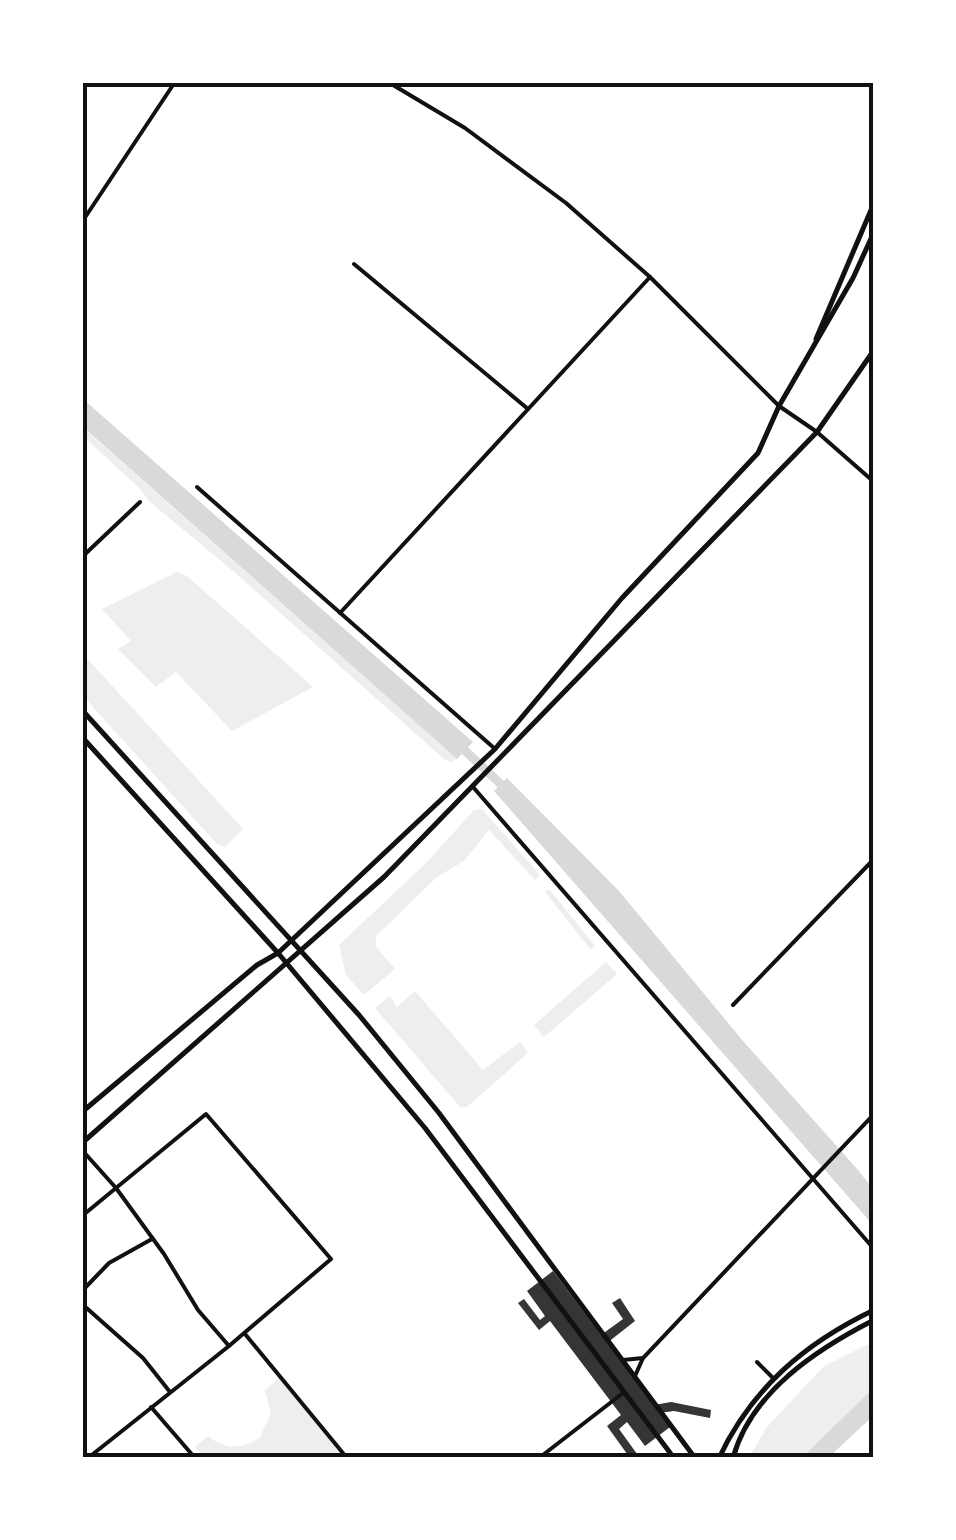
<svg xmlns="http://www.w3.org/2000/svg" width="956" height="1540" font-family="'Sofia Sans Condensed',sans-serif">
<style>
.green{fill:#eee}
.water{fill:#d9d9d9}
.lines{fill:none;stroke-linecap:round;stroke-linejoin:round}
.canal{stroke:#d9d9d9;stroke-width:9}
.building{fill:#353535}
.minor{stroke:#111;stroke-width:4}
.tertiary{stroke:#111;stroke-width:4}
.secondary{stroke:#111;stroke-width:5}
.primary{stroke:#111;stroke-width:5}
.neatline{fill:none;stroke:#111;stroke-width:4}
</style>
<rect width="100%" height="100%" fill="#fff"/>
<g class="green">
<path d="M 82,427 L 457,759 L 451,762 L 445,760 L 239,576 L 150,502 L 138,487 L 83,436 Z"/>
<path d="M 177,572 L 187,576 L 313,687 L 232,731 L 176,672 L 156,687 L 118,649 L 131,641 L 102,609 Z"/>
<path d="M 83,654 L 243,829 L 225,847 L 217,844 L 83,696 Z"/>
<path d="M 482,809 L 540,875 L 535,880 L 489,830 L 464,861 L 437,877 L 376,936 L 376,947 L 395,969 L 364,995 L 346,975 L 339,945 L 425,864 L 474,810 Z"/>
<path d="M 549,889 L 595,946 L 590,949 L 545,892 Z"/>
<path d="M 606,962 L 617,974 L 544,1037 L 534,1025 Z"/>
<path d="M 415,991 L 483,1070 L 520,1042 L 528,1053 L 467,1107 L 460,1107 L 375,1008 L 390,996 L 397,1007 Z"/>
<path d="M 873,1342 L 873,1388 L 803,1457 L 749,1457 L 767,1427 L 823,1367 Z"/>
<path d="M 279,1378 L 342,1455 L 203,1457 L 195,1447 L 208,1436 C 225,1450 243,1450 260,1437 L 271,1413 L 265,1390 Z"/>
</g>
<g class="water">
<path d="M 83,399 L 473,742 L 457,759 L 83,427 Z"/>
<path d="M 507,778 L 619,891 L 743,1041 L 858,1170 L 873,1189 L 873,1225 L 494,791 Z"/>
<path d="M 873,1388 L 873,1416 L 829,1457 L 803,1457 Z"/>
</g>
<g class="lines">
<path class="canal" d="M 459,745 L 506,789"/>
</g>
<path class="building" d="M 553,1271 L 601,1335 L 623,1319 L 612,1303 L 620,1298 L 635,1321 L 607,1343 L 654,1405 L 671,1402 L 711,1410 L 710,1418 L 674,1411 L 659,1413 L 670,1427 L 645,1446 L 627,1422 L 619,1429 L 640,1458 L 630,1458 L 607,1426 L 621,1415 L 550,1321 L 539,1330 L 518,1303 L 524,1299 L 540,1320 L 545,1316 L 527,1291 Z"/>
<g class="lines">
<g class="minor">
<path d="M 354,264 L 528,409"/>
<path d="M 197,487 L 494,748"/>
<path d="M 82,557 L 140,502"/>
<path d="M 340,613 L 650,277"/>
<path d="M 473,787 L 874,1249"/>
<path d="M 733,1005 L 874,859"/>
<path d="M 82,1150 L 116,1188 L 164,1254 L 198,1310 L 229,1346"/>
<path d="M 82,1216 L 206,1114 L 331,1259 L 229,1346 L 88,1458"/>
<path d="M 82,1291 L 109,1263 L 152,1239"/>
<path d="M 82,1304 L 143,1358 L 170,1392"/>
<path d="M 245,1334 L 347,1458"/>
<path d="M 623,1360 L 643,1358"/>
<path d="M 757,1362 L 772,1377"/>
<path d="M 635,1376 L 643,1358 L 874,1114"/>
<path d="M 151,1407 L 195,1458"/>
<path d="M 539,1458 L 623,1393"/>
<path d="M 870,1458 L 874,1454"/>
</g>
<g class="tertiary">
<path d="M 388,82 L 465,128 L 566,203 L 650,277 L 779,406 L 817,432 L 874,482"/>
<path d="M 82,222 L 175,82"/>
</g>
<path class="secondary" d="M 816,339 L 874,203"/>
<g class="primary">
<path d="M 82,710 L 359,1015 L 439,1113 L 695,1458"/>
<path d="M 82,737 L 278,953 L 425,1128 L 674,1458"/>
<path d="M 82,1112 L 257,965 L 278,953 L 495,749 L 622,598 L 758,453 L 779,406 L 853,278 L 874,232"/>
<path d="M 82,1143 L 384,877 L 817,432 L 874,350"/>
<path d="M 719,1458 C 752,1388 805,1343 874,1310"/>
<path d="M 733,1458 C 751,1392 817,1349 874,1320"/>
</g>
</g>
<rect width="956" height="1540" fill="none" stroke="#ffffff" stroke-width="170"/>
<rect x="85" y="85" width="786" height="1370" class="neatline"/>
</svg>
